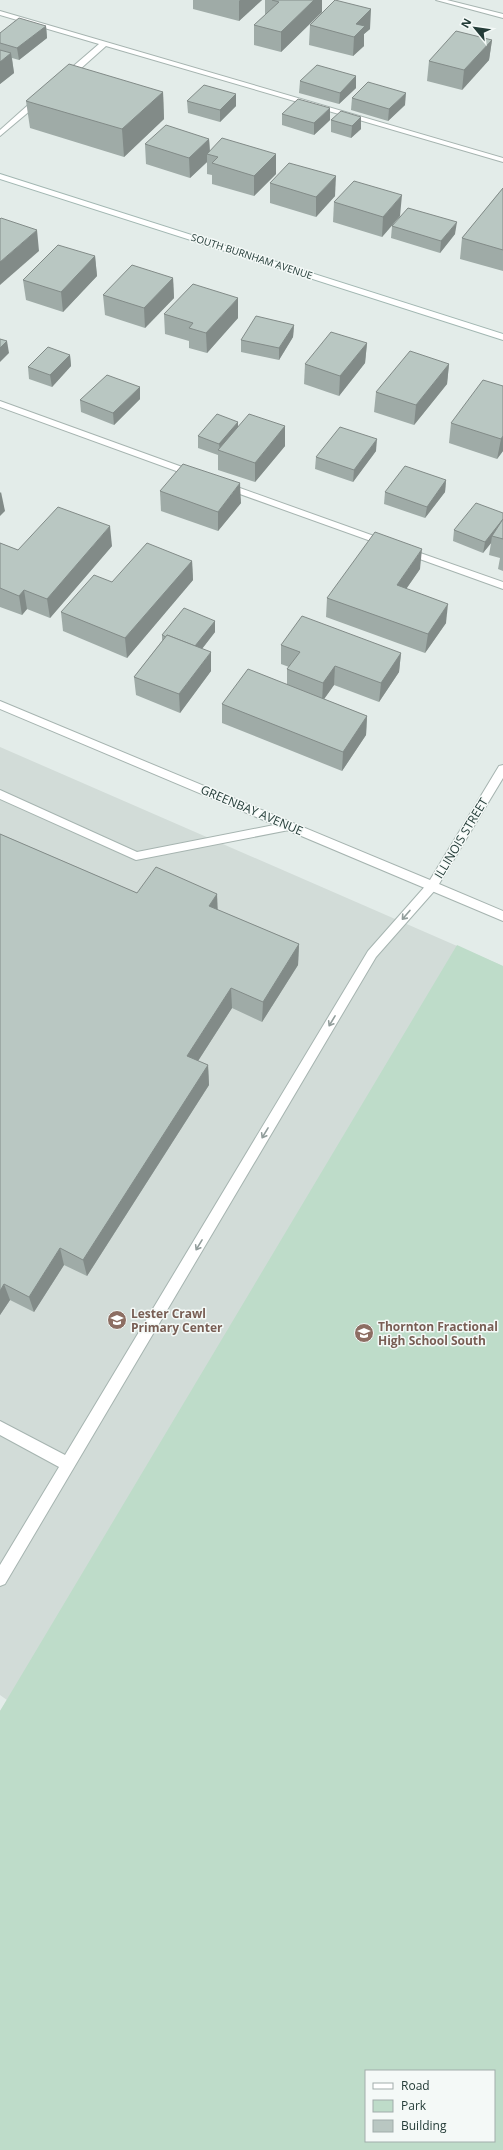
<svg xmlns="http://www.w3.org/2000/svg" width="503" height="2150" font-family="'Open Sans',sans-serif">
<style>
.built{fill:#d2dcd8;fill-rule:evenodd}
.green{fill:#bedcc9;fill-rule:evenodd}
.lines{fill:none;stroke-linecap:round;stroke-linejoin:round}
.service-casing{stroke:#a6b4b0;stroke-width:2}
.minor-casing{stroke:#a6b4b0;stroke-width:2}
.secondary-casing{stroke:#a2b7b2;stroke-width:2}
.service{fill:#fff;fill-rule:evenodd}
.minor{fill:#fff;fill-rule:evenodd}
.secondary{fill:#fff;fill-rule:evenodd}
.wall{fill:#9faba7}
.shaded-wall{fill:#828b88}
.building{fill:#b9c7c2;stroke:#828b88}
.oneway{stroke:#929e9c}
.labels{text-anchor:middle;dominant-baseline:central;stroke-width:3;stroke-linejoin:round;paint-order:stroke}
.far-street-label{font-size:10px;fill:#243c38;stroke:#f4f9f7}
.street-label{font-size:12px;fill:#243c38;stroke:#f4f9f7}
.education-label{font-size:12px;font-weight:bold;fill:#785e54;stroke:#f4f9f7;text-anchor:start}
</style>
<rect width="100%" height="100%" fill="#e3ece9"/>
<path class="built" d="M 0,747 L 503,966 L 503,2150 L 0,2150 L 0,1711 L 7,1700 L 0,1695 ZM 366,2071 L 494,2071 L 494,2141 L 366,2141 Z"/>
<path class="green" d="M 457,945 L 503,966 L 503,2150 L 0,2150 L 0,1711 ZM 366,2071 L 494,2071 L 494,2141 L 366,2141 Z"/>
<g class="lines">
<g class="service-casing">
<g id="service">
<path d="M 0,11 L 503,158 L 503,162 L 106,46 L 69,79 L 63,79 L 63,75 L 99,44 L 0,15 Z"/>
<path d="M 37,97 L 44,99 L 0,136 L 0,130 Z"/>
<path d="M 0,401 L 196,472 L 198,474 L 196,476 L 190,476 L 0,407 Z"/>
<path d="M 226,483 L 388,541 L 390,543 L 385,546 L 382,545 L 223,488 L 221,486 Z"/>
<path d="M 406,548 L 503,582 L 503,589 L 403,553 L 403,549 Z"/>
<path d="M 0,790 L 137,852 L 289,822 L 294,826 L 289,830 L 136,860 L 0,799 Z"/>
<path d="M 432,882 L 436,883 L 438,886 L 436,889 L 376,957 L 5,1584 L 0,1586 L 0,1565 L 59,1467 L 0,1435 L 0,1421 L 65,1455 L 368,951 L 428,883 Z"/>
</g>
</g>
<g class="minor-casing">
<g id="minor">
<path d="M 436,0 L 447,0 L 503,14 L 503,18 Z"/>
<path d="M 0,701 L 430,880 L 499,766 L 503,765 L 503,778 L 439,884 L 503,911 L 503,921 L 0,709 Z"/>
</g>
</g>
<g class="secondary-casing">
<path id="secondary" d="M 0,174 L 503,334 L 503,340 L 0,179 Z"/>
</g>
<use href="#service" class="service"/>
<use href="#minor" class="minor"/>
<use href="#secondary" class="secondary"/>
</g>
<g class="wall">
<path d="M 193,0 L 262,0 L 239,21 L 193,9 Z"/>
<path d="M 265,0 L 322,0 L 322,12 L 281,52 L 254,45 L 254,25 L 265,15 Z"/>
<path d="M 310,25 L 370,29 L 364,34 L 364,46 L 353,56 L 309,45 Z"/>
<path d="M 46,26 L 47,38 L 19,60 L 12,58 L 14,73 L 0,84 L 0,33 Z"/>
<path d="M 492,40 L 489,60 L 462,90 L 427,81 L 429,61 Z"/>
<path d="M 356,76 L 356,88 L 339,104 L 299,93 L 300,81 Z"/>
<path d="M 163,92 L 164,119 L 124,157 L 30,128 L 26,101 Z"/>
<path d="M 352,98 L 405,105 L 388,121 L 351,110 Z"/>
<path d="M 187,101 L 236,106 L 220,122 L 188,113 Z"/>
<path d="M 282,114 L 330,120 L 314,135 L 282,125 Z"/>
<path d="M 361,117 L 361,129 L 351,138 L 331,132 L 331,120 Z"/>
<path d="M 209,139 L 210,151 L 276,174 L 254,196 L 212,184 L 212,175 L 207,174 L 207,162 L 190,178 L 146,164 L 145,144 Z"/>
<path d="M 270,183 L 335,196 L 316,217 L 270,203 Z"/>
<path d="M 503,188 L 503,271 L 460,259 L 462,238 Z"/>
<path d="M 334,202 L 400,216 L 382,237 L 333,222 Z"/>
<path d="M 392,226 L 455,234 L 440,253 L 391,238 Z"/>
<path d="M 95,256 L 97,276 L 63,312 L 26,300 L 23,280 Z"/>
<path d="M 173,278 L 174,298 L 145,328 L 105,315 L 103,295 Z"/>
<path d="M 164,314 L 238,318 L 207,353 L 189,348 L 189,341 L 165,334 Z"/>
<path d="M 294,325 L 293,337 L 279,360 L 241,352 L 241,340 Z"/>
<path d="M 367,343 L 365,363 L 339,396 L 304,384 L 305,364 Z"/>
<path d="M 70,355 L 71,366 L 52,387 L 29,379 L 28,367 Z"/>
<path d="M 449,364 L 447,384 L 414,425 L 374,412 L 376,392 Z"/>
<path d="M 503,386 L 503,451 L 497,459 L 449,443 L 451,423 Z"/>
<path d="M 140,399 L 114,425 L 81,412 L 80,400 Z"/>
<path d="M 238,422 L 238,426 L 285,426 L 285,446 L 255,482 L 218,470 L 218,455 L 198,448 L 198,436 Z"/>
<path d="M 376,451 L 353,482 L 315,469 L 316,457 Z"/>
<path d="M 446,480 L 445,492 L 425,518 L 384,504 L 385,492 Z"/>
<path d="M 160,491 L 241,503 L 218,531 L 161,511 Z"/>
<path d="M 503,513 L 503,571 L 498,569 L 500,558 L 489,555 L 491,543 L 483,553 L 453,541 L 454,530 Z"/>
<path d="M 0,543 L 18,550 L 112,546 L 50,618 L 27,609 L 22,615 L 0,607 Z"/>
<path d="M 192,561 L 193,580 L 127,658 L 63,631 L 61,612 L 112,582 Z"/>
<path d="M 420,569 L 406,589 L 446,623 L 425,653 L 326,617 L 327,598 Z"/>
<path d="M 215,621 L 215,632 L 202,649 L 211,671 L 180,713 L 136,695 L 134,677 L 162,641 L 162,635 Z"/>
<path d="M 281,645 L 401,653 L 399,672 L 379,702 L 334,685 L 324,699 L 367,716 L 366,735 L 342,771 L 222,723 L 222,704 L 287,684 L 287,669 L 289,667 L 281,664 Z"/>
<path d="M 0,834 L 137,893 L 218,910 L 299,944 L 298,965 L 262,1022 L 232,1008 L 198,1061 L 208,1065 L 209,1085 L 87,1276 L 64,1265 L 34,1312 L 10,1300 L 0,1315 Z"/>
</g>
<g class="shaded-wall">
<path d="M 240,0 L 262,0 L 239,21 L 239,1 Z"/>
<path d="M 314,0 L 322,0 L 322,12 L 281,52 L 281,32 Z"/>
<path d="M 371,9 L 370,29 L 364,34 L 364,46 L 353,56 L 354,37 L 356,24 Z"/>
<path d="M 46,26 L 47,38 L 19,60 L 17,48 Z"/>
<path d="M 492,40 L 489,60 L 462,90 L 464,70 Z"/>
<path d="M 11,53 L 14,73 L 0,84 L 0,62 Z"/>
<path d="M 356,76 L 356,88 L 339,104 L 340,93 Z"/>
<path d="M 163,92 L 164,119 L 124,157 L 122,129 Z"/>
<path d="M 406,93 L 405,105 L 388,121 L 389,109 Z"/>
<path d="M 236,94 L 236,106 L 220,122 L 220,110 Z"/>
<path d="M 330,108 L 330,120 L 314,135 L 314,123 Z"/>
<path d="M 361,117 L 361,129 L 351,138 L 352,126 Z"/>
<path d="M 209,139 L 210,155 L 207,154 L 207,162 L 190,178 L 189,158 Z"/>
<path d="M 276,154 L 276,174 L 254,196 L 254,176 Z"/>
<path d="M 336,176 L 335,196 L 316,217 L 316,197 Z"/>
<path d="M 402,195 L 400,216 L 382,237 L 383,217 Z"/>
<path d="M 457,222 L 455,234 L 440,253 L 441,241 Z"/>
<path d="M 37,230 L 39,251 L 0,285 L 0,262 Z"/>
<path d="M 95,256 L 97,276 L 63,312 L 61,292 Z"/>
<path d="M 173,278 L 174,298 L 145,328 L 144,308 Z"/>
<path d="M 238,298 L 238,318 L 207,353 L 206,333 Z"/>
<path d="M 294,325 L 293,337 L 279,360 L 279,348 Z"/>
<path d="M 7,341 L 9,353 L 0,362 L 0,348 Z"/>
<path d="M 367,343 L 365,363 L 339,396 L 340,376 Z"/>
<path d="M 70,355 L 71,366 L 52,387 L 50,375 Z"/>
<path d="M 449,364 L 447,384 L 414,425 L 416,405 Z"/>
<path d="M 140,387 L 140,399 L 114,425 L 113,413 Z"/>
<path d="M 238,422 L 238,433 L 220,450 L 219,444 Z"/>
<path d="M 285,426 L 285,446 L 255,482 L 255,463 Z"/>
<path d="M 503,436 L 503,451 L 497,459 L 501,439 Z"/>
<path d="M 377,439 L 376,451 L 353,482 L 354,470 Z"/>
<path d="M 446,480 L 445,492 L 425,518 L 427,507 Z"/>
<path d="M 240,483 L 241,503 L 218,531 L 218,512 Z"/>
<path d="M 1,492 L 5,511 L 0,516 L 0,493 Z"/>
<path d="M 503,519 L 492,536 L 491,543 L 483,553 L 485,542 Z"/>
<path d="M 110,526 L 112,546 L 50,618 L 47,599 Z"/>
<path d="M 422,549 L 420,569 L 395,605 L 397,585 Z"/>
<path d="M 192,561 L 193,580 L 127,658 L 125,638 Z"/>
<path d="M 24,590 L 27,609 L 22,615 L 19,596 Z"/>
<path d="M 448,604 L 446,623 L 425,653 L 428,634 Z"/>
<path d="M 215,621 L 215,632 L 194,659 L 194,647 Z"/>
<path d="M 211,652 L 211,671 L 180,713 L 179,694 Z"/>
<path d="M 401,653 L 399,672 L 379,702 L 381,683 Z"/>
<path d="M 335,666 L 334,685 L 322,702 L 323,683 Z"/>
<path d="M 367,716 L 366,735 L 342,771 L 343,752 Z"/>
<path d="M 217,894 L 218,915 L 209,906 Z"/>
<path d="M 299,944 L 298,965 L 262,1022 L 263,1002 Z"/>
<path d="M 231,988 L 232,1008 L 189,1075 L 187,1056 Z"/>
<path d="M 208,1065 L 209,1085 L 87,1276 L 83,1260 Z"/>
<path d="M 60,1248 L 64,1265 L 34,1312 L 29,1297 Z"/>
<path d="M 4,1284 L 10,1300 L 0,1315 L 0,1291 Z"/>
</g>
<g class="building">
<path d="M 272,0 L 314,0 L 281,32 L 254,25 L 279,2 Z"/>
<path d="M 335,0 L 371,9 L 356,24 L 365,26 L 354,37 L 310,25 Z"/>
<path d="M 19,18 L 46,26 L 17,48 L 0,43 L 0,33 Z"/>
<path d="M 456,31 L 492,40 L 464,70 L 429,61 Z"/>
<path d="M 0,50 L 11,53 L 0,62 Z"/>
<path d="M 69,64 L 163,92 L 122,129 L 26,101 Z"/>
<path d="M 317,65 L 356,76 L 340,93 L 300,81 Z"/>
<path d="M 368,82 L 406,93 L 389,109 L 352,98 Z"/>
<path d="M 204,85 L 236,94 L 220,110 L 187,101 Z"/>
<path d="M 298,99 L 330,108 L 314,123 L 282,114 Z"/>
<path d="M 341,111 L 361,117 L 352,126 L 331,120 Z"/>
<path d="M 166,125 L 209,139 L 189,158 L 145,144 Z"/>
<path d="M 222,138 L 276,154 L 254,176 L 212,163 L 218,157 L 207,154 Z"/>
<path d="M 289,163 L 336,176 L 316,197 L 270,183 Z"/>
<path d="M 354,181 L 402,195 L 383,217 L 334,202 Z"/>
<path d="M 503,188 L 503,250 L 462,238 Z"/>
<path d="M 408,208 L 457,222 L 441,241 L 392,226 Z"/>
<path d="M 1,218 L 37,230 L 0,262 L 0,219 Z"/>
<path d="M 58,245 L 95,256 L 61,292 L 23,280 Z"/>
<path d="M 132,265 L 173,278 L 144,308 L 103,295 Z"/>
<path d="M 193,284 L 238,298 L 206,333 L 189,328 L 193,323 L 164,314 Z"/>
<path d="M 256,316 L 294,325 L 279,348 L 241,340 Z"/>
<path d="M 331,332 L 367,343 L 340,376 L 305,364 Z"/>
<path d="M 0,339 L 7,341 L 0,348 Z"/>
<path d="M 48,347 L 70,355 L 50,375 L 28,367 Z"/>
<path d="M 410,351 L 449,364 L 416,405 L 376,392 Z"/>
<path d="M 107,375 L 140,387 L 113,413 L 80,400 Z"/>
<path d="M 483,380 L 503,386 L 503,436 L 501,439 L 451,423 Z"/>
<path d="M 217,414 L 238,422 L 219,444 L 198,436 Z"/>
<path d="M 249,414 L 285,426 L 255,463 L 218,450 Z"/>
<path d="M 340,427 L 377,439 L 354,470 L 316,457 Z"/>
<path d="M 183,464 L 240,483 L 218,512 L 160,491 Z"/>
<path d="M 405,466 L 446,480 L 427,507 L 385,492 Z"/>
<path d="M 476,503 L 503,513 L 503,519 L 485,542 L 454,530 Z"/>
<path d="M 58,507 L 110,526 L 47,599 L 24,590 L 19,596 L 0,588 L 0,543 L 18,550 Z"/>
<path d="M 503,519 L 503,539 L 492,536 Z"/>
<path d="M 375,532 L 422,549 L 397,585 L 448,604 L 428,634 L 327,598 Z"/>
<path d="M 147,543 L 192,561 L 125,638 L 61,612 L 94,575 L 112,582 Z"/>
<path d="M 184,608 L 215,621 L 195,646 L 167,635 L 166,637 L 162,635 Z"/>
<path d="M 302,616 L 401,653 L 381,683 L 335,666 L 323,683 L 287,669 L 300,652 L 281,645 Z"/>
<path d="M 167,635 L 211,652 L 179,694 L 134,677 Z"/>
<path d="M 248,669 L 367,716 L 343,752 L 222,704 Z"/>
<path d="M 0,834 L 137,893 L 156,867 L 217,894 L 209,906 L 299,944 L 263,1002 L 231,988 L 187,1056 L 208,1065 L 83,1260 L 60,1248 L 29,1297 L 4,1284 L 0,1291 Z"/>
</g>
<defs><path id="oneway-shaft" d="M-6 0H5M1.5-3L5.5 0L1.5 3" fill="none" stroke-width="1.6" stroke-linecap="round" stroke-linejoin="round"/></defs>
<g class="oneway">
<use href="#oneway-shaft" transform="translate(406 915) rotate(131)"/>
<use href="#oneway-shaft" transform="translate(332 1021) rotate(121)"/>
<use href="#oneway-shaft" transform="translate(265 1133) rotate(121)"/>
<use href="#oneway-shaft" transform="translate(199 1245) rotate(121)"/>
</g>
<defs>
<g id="school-disc" transform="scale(1)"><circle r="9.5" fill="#8d6e63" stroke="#f4f9f7"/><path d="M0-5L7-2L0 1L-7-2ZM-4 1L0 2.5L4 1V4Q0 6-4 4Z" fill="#fff"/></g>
</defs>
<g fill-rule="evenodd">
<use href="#school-disc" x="117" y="1320"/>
<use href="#school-disc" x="364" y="1333"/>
</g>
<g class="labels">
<g class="far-street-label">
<text transform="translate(252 256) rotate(18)">SOUTH BURNHAM AVENUE</text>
</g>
<g class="street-label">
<text transform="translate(252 810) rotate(23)">GREENBAY AVENUE</text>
<text transform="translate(461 838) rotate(-59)">ILLINOIS STREET</text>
</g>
<g class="education-label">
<text x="131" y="1313">Lester Crawl<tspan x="131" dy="14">Primary Center</tspan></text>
<text x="378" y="1326">Thornton Fractional<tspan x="378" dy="14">High School South</tspan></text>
</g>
</g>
<rect x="365" y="2070" width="130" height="72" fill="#f4f9f7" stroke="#a1adab"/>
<rect x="373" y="2083" width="20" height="6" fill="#ffffff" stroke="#a1adab"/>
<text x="401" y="2090" font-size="12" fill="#243c38">Road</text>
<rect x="373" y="2100" width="20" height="12" fill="#bedcc9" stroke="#a1adab"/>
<text x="401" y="2110" font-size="12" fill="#243c38">Park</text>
<rect x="373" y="2120" width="20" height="12" fill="#b9c7c2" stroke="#a1adab"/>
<text x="401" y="2130" font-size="12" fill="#243c38">Building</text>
<g transform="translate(475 28) rotate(299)" stroke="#f4f9f7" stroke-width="3" paint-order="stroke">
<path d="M0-3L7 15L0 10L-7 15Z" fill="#243c38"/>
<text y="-6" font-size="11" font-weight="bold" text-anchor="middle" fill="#243c38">N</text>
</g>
</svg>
